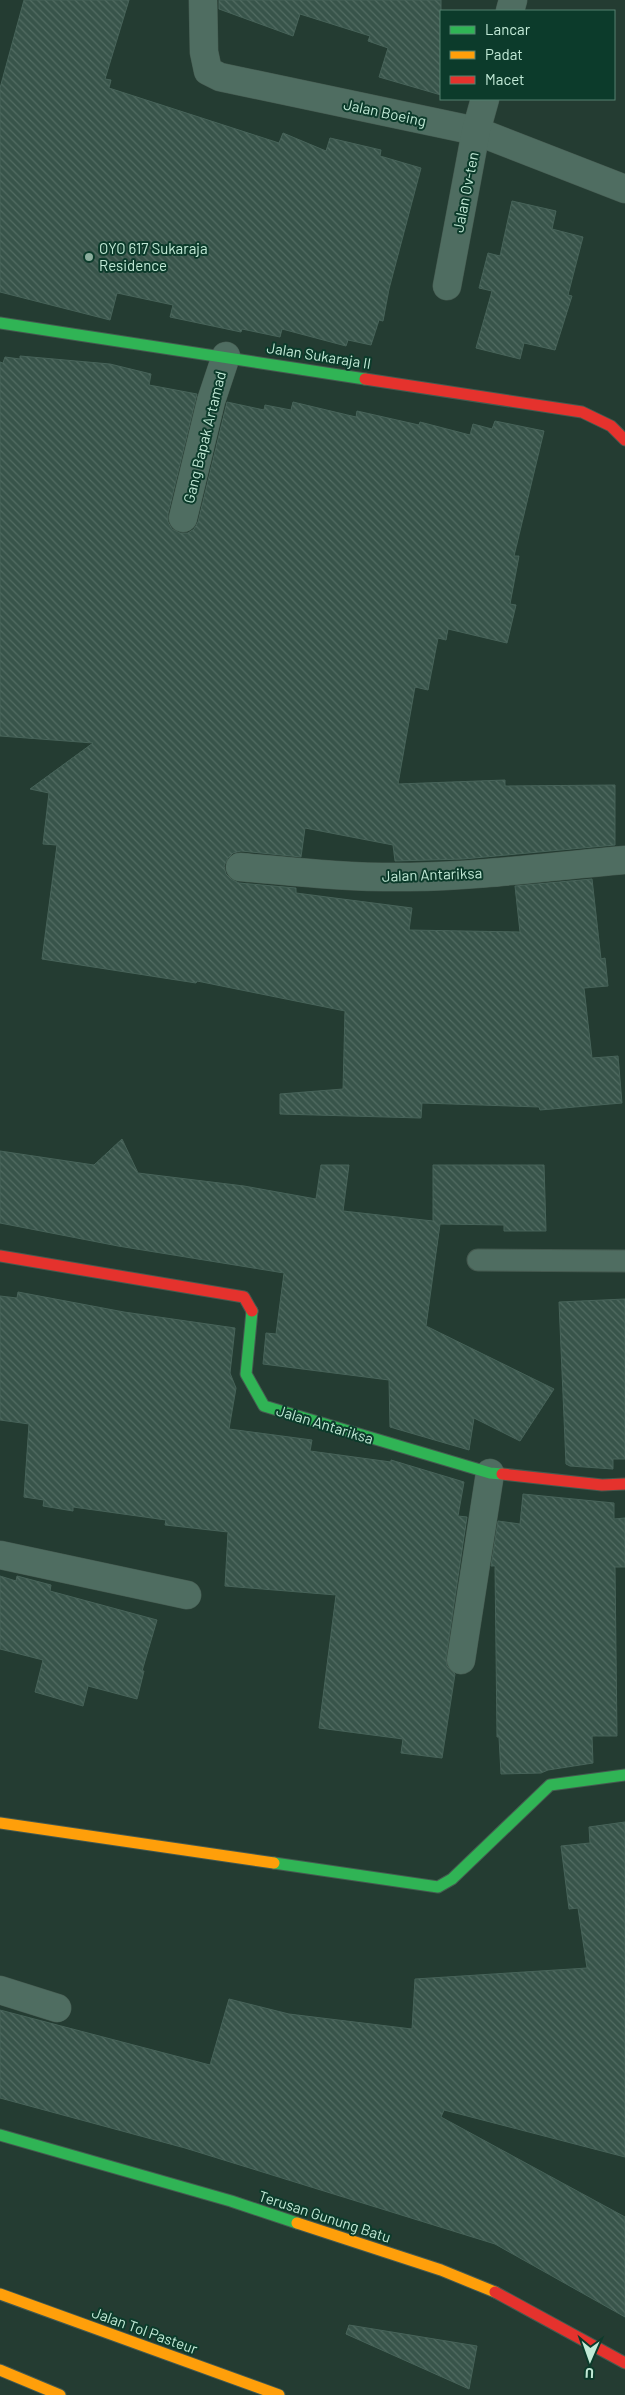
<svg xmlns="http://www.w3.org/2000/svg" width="625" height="2395" font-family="Barlow,sans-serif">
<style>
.building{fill:url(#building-back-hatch);stroke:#476359}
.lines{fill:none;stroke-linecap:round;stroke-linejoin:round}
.lane-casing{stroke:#455a50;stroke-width:23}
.street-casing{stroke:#455a50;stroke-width:29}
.fast-casing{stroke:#455a50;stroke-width:13}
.slow-casing{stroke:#455a50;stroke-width:13}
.jam-casing{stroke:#455a50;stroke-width:13}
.lane{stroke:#4f6d61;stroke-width:21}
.street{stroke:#4f6d61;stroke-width:28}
.fast{stroke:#30b455;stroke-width:11}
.slow{stroke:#ff9f0a;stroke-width:11}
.jam{stroke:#e5322d;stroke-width:11}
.poi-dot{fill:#8bad9d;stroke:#0c3b2b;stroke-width:2}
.labels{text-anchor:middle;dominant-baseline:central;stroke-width:4;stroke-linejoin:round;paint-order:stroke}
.street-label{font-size:15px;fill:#c2ead7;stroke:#0c3b2b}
.poi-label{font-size:15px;fill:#c2ead7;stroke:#0c3b2b;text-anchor:start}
</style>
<defs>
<pattern id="building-back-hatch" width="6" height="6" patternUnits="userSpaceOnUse" patternTransform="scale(1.25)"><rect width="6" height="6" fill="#38544a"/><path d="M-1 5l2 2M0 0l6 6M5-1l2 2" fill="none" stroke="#536d63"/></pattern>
</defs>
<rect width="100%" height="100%" fill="#243c32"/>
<g class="building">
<path d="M 24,0 L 129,0 L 105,79 L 111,80 L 109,88 L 279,143 L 283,133 L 326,151 L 330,138 L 381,150 L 380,156 L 421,168 L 389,289 L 383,321 L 379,320 L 371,345 L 348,340 L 346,346 L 282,329 L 280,337 L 242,329 L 241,332 L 170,317 L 173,305 L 117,293 L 110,320 L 0,292 L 0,88 Z"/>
<path d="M 219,0 L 441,0 L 441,95 L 379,77 L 388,48 L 368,41 L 370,36 L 300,14 L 293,36 L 219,9 Z"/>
<path d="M 512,201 L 556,211 L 552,229 L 583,237 L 568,295 L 572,296 L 555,350 L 524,343 L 520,359 L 476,348 L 492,291 L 479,288 L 488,253 L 500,256 Z"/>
<path d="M 20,356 L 110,364 L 151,374 L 149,385 L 197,394 L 168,514 L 168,522 L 172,529 L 180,533 L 188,533 L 194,529 L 198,522 L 227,402 L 264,410 L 265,405 L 291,410 L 293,402 L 356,417 L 357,411 L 419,425 L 420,422 L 470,435 L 473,424 L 492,429 L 495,421 L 544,431 L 514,556 L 519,556 L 510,604 L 516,605 L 507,643 L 448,629 L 446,640 L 438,638 L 428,690 L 415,687 L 398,784 L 505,780 L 505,786 L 615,785 L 615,845 L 463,859 L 395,861 L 393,845 L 305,828 L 301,857 L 241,851 L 233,853 L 228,858 L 224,866 L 226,874 L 231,879 L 239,883 L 296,888 L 296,893 L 412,908 L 409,930 L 520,932 L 515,886 L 592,879 L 601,959 L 605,958 L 608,986 L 584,988 L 592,1058 L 618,1056 L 622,1103 L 540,1110 L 539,1107 L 422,1103 L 421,1118 L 280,1114 L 280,1094 L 343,1089 L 345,1011 L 197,981 L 196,983 L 42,959 L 57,845 L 43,844 L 49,793 L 30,789 L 93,743 L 0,736 L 0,362 L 3,363 L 5,357 L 20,359 Z"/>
<path d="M 122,1139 L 138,1173 L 244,1186 L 316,1199 L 321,1165 L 349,1165 L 343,1211 L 433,1221 L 433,1165 L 544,1165 L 546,1231 L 504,1231 L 504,1225 L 440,1224 L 426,1326 L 554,1389 L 520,1441 L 474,1418 L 469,1450 L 390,1427 L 389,1380 L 263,1364 L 266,1333 L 276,1334 L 284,1273 L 118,1246 L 0,1223 L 0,1151 L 94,1165 Z"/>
<path d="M 18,1292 L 124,1312 L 235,1328 L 230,1373 L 236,1388 L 229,1429 L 312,1440 L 310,1451 L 391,1462 L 391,1460 L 464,1482 L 458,1516 L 467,1517 L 446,1658 L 447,1666 L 455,1674 L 442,1758 L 401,1753 L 403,1739 L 319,1728 L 336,1595 L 225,1586 L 228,1532 L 165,1525 L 166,1520 L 73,1507 L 73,1511 L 43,1506 L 44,1500 L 24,1497 L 29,1424 L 0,1420 L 0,1296 L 17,1298 Z"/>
<path d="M 625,1299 L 625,1459 L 613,1459 L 613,1469 L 570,1466 L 566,1464 L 559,1302 Z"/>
<path d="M 523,1494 L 614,1503 L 614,1519 L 625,1518 L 625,1567 L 615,1567 L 617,1736 L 592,1736 L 593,1763 L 548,1770 L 541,1773 L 501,1774 L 499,1737 L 497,1737 L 495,1566 L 491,1566 L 498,1521 L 520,1524 Z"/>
<path d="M 0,1576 L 16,1581 L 17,1576 L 51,1585 L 50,1591 L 157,1620 L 142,1671 L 144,1671 L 137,1699 L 88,1686 L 83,1706 L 35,1692 L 43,1660 L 0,1649 Z"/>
<path d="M 625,1822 L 625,2157 L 444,2110 L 441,2117 L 625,2217 L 625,2317 L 495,2244 L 185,2148 L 0,2098 L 0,2010 L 210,2065 L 229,1999 L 289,2014 L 412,2029 L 415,1979 L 587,1968 L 578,1908 L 569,1909 L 561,1846 L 590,1843 L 589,1827 Z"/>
<path d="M 349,2325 L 477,2346 L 469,2389 L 346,2334 Z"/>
</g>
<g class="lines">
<g class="lane-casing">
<path id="lane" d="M 478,1260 L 625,1261"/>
</g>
<g class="street-casing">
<g id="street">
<path d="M 203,0 L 204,52 L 208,71 L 220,77 L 476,131 L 625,189"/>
<path d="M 510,11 L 513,0"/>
<path d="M 447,286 L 476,131 L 485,99"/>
<path d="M 183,518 L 211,401 L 226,356"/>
<path d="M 240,867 C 296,872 353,878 410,877 C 482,876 554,866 625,860"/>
<path d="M 0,1555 L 187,1595"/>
<path d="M 461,1660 L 490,1473"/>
<path d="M 0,1990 L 57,2008"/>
</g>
</g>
<g class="fast-casing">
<g id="fast">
<path d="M 0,323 L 365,379"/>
<path d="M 252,1311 L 246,1374 L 264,1406 L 490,1473 L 502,1474"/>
<path d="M 274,1863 L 438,1887 L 452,1879 L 550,1785 L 625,1775"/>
<path d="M 0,2135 L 231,2201 L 297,2223"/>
</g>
</g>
<g class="slow-casing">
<g id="slow">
<path d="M 0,1823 L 274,1863"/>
<path d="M 297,2223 L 441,2270 L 495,2292"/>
<path d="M 0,2294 L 279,2395"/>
<path d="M 0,2370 L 60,2395"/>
</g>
</g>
<g class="jam-casing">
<g id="jam">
<path d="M 365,379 L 582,412 L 611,426 L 625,440"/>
<path d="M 0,1256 L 244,1297 L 252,1311"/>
<path d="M 502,1474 L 602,1485 L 625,1484"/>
<path d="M 495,2292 L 625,2363"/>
</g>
</g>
<use href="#lane" class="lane"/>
<use href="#street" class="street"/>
<use href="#fast" class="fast"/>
<use href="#slow" class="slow"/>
<use href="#jam" class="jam"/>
</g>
<circle class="poi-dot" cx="89" cy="257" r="5"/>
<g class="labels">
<g class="street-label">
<text transform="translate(385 112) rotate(12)">Jalan Boeing</text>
<text transform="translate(465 192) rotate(-79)">Jalan Ov-ten</text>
<text transform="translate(319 355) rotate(9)">Jalan Sukaraja II</text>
<text transform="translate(204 437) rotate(-76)">Gang Bapak Artamad</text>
<text transform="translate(432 874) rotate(-2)">Jalan Antariksa</text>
<text transform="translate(325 1424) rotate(17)">Jalan Antariksa</text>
<text transform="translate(325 2216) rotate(18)">Terusan Gunung Batu</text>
<text transform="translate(145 2330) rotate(20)">Jalan Tol Pasteur</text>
</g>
<g class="poi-label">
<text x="99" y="248">OYO 617 Sukaraja<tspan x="99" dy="17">Residence</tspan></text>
</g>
</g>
<rect x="440" y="10" width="175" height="90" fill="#0c3b2b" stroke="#558170"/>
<rect x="450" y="26" width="25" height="8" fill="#30b455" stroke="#558170"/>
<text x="485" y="35" font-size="15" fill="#c2ead7">Lancar</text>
<rect x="450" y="51" width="25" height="8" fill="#ff9f0a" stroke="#558170"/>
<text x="485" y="60" font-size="15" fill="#c2ead7">Padat</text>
<rect x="450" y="76" width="25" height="8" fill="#e5322d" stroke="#558170"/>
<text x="485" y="85" font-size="15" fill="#c2ead7">Macet</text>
<g transform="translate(590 2360) rotate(182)" stroke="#0c3b2b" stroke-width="4" paint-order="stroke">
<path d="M0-4L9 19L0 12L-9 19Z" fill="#c2ead7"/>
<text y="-8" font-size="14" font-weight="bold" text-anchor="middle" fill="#c2ead7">U</text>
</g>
</svg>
